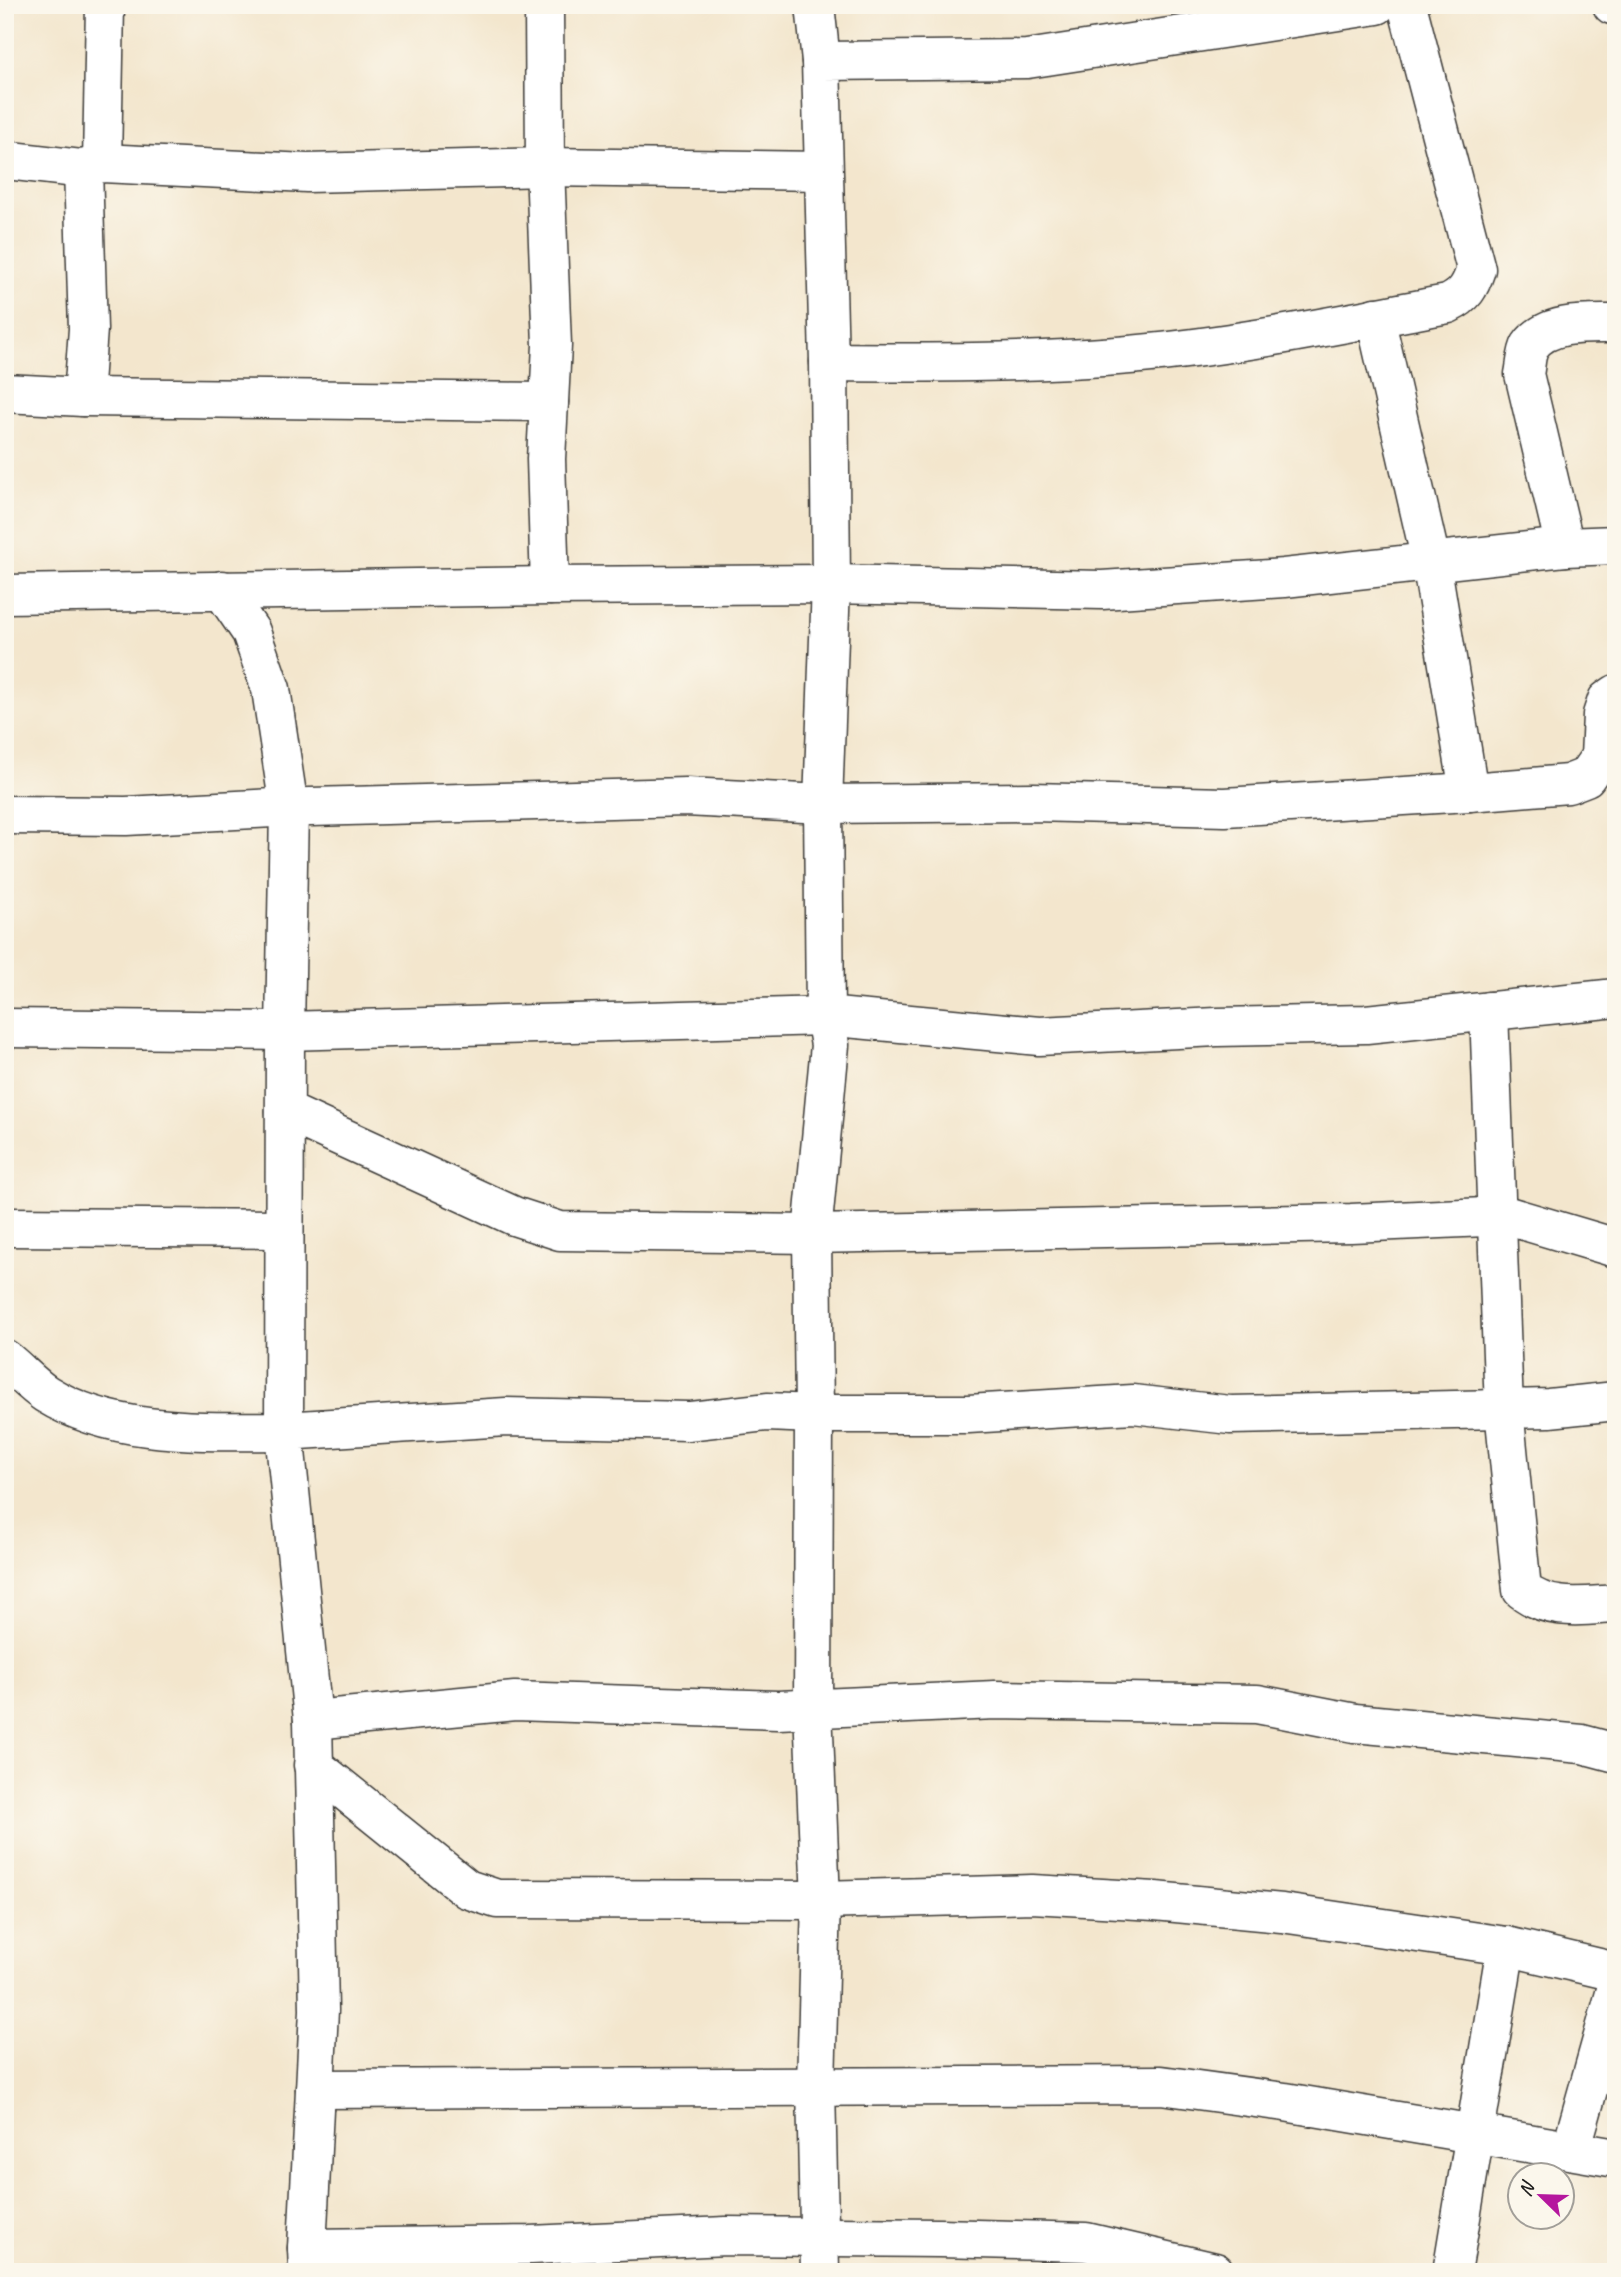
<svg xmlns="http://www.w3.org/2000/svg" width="1621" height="2277" font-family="Caveat,sans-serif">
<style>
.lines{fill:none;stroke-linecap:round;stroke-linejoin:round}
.street-casing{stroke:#3c3a37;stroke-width:41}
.street{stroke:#fff;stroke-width:38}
</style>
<rect width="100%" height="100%" fill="#fbf7ec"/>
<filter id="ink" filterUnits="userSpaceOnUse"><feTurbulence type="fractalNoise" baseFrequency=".0143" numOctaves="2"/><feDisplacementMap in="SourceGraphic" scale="14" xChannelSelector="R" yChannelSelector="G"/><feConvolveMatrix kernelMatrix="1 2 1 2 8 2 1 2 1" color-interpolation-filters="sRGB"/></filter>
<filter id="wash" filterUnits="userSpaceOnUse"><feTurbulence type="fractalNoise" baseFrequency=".00686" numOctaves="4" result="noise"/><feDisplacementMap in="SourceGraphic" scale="28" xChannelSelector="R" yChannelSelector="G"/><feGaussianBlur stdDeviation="1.57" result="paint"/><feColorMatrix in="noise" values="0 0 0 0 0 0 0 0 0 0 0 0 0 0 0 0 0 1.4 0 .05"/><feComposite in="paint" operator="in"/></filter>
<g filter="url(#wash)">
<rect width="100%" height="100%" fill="#f3e6cd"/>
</g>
<g filter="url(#ink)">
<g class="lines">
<g class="street-casing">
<g id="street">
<path d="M 544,5 L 545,167 L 552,345 L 546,459 L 550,586 L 831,584 L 1102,590 L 1284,578 L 1565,547 L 1616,545"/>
<path d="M 815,5 L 821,61"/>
<path d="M 1612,5 L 1616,5"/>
<path d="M 5,160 L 83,169"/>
<path d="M 102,163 L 105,5"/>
<path d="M 1375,317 L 1431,561 L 1469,792"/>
<path d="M 829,362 C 925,363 1021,363 1117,356 C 1228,348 1339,324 1448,304 C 1465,296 1470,287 1476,269 L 1407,5"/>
<path d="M 5,393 L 83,397 L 88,329 L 83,169 L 102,163 L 307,173 L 545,167 L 823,171"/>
<path d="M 83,397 L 549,402"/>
<path d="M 1565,547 L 1524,374 C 1526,366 1526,353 1530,346 C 1547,321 1589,324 1616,324"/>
<path d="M 5,594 L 550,586"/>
<path d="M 5,815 L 126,816 L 273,808 L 686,797 L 823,804 L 1033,802 L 1225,807 L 1469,792 L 1568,784 L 1586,777 L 1600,757 L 1602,715 L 1607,700 L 1616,694"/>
<path d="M 1489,1011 L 1504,1409 L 1522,1590 C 1550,1612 1582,1606 1616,1604"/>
<path d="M 5,1028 L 285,1031 L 825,1016 L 1039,1036 L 1217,1027 L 1366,1024 L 1616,998"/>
<path d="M 285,1111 L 514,1216 L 560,1231 L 812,1234 L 1351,1223 L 1508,1216 L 1616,1248"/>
<path d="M 5,1227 L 284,1229"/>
<path d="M 5,1359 C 19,1370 32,1385 46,1394 C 116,1437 206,1431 284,1431 L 285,1031 L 289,808 L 271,689 L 251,632 L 222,590"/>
<path d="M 313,1720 L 515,1701 L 778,1710 L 995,1700 L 1257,1704 L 1355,1723 L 1582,1744 L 1616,1753"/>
<path d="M 313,1765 L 467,1889 L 497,1899 L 821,1900 L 1032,1894 L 1155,1901 L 1282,1913 L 1506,1946 L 1616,1972"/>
<path d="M 315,2089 L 1161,2085 L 1285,2102 L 1616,2158"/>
<path d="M 1571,2150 L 1616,1990"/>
<path d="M 307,2248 L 319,2010 L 313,1720 L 284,1431 L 506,1417 L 689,1421 L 767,1412 L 814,1414 L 812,1234 L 830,1045 L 825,1016 L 823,804 L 831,584 L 829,362 L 821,61 L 1027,59 L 1377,5"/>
<path d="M 308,2272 L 307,2248 L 531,2245 L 726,2236 L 939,2238 L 1086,2242 L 1215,2272"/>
<path d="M 820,2272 L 816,2086 L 821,1900 L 813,1709 L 814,1414 L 968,1414 L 1133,1404 L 1230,1415 L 1549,1408 L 1616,1401"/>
<path d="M 1452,2272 L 1506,1946"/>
</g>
</g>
<use href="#street" class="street"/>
</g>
</g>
<rect width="1621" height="2277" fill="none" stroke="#fbf7ec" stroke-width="28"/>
<g transform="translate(1541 2196) rotate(293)"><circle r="33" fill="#fbf7ec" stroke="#a29f99" stroke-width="2"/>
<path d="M0-5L12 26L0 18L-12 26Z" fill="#b5179e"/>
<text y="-10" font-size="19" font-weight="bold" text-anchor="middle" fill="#1c1c1c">N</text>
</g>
</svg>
